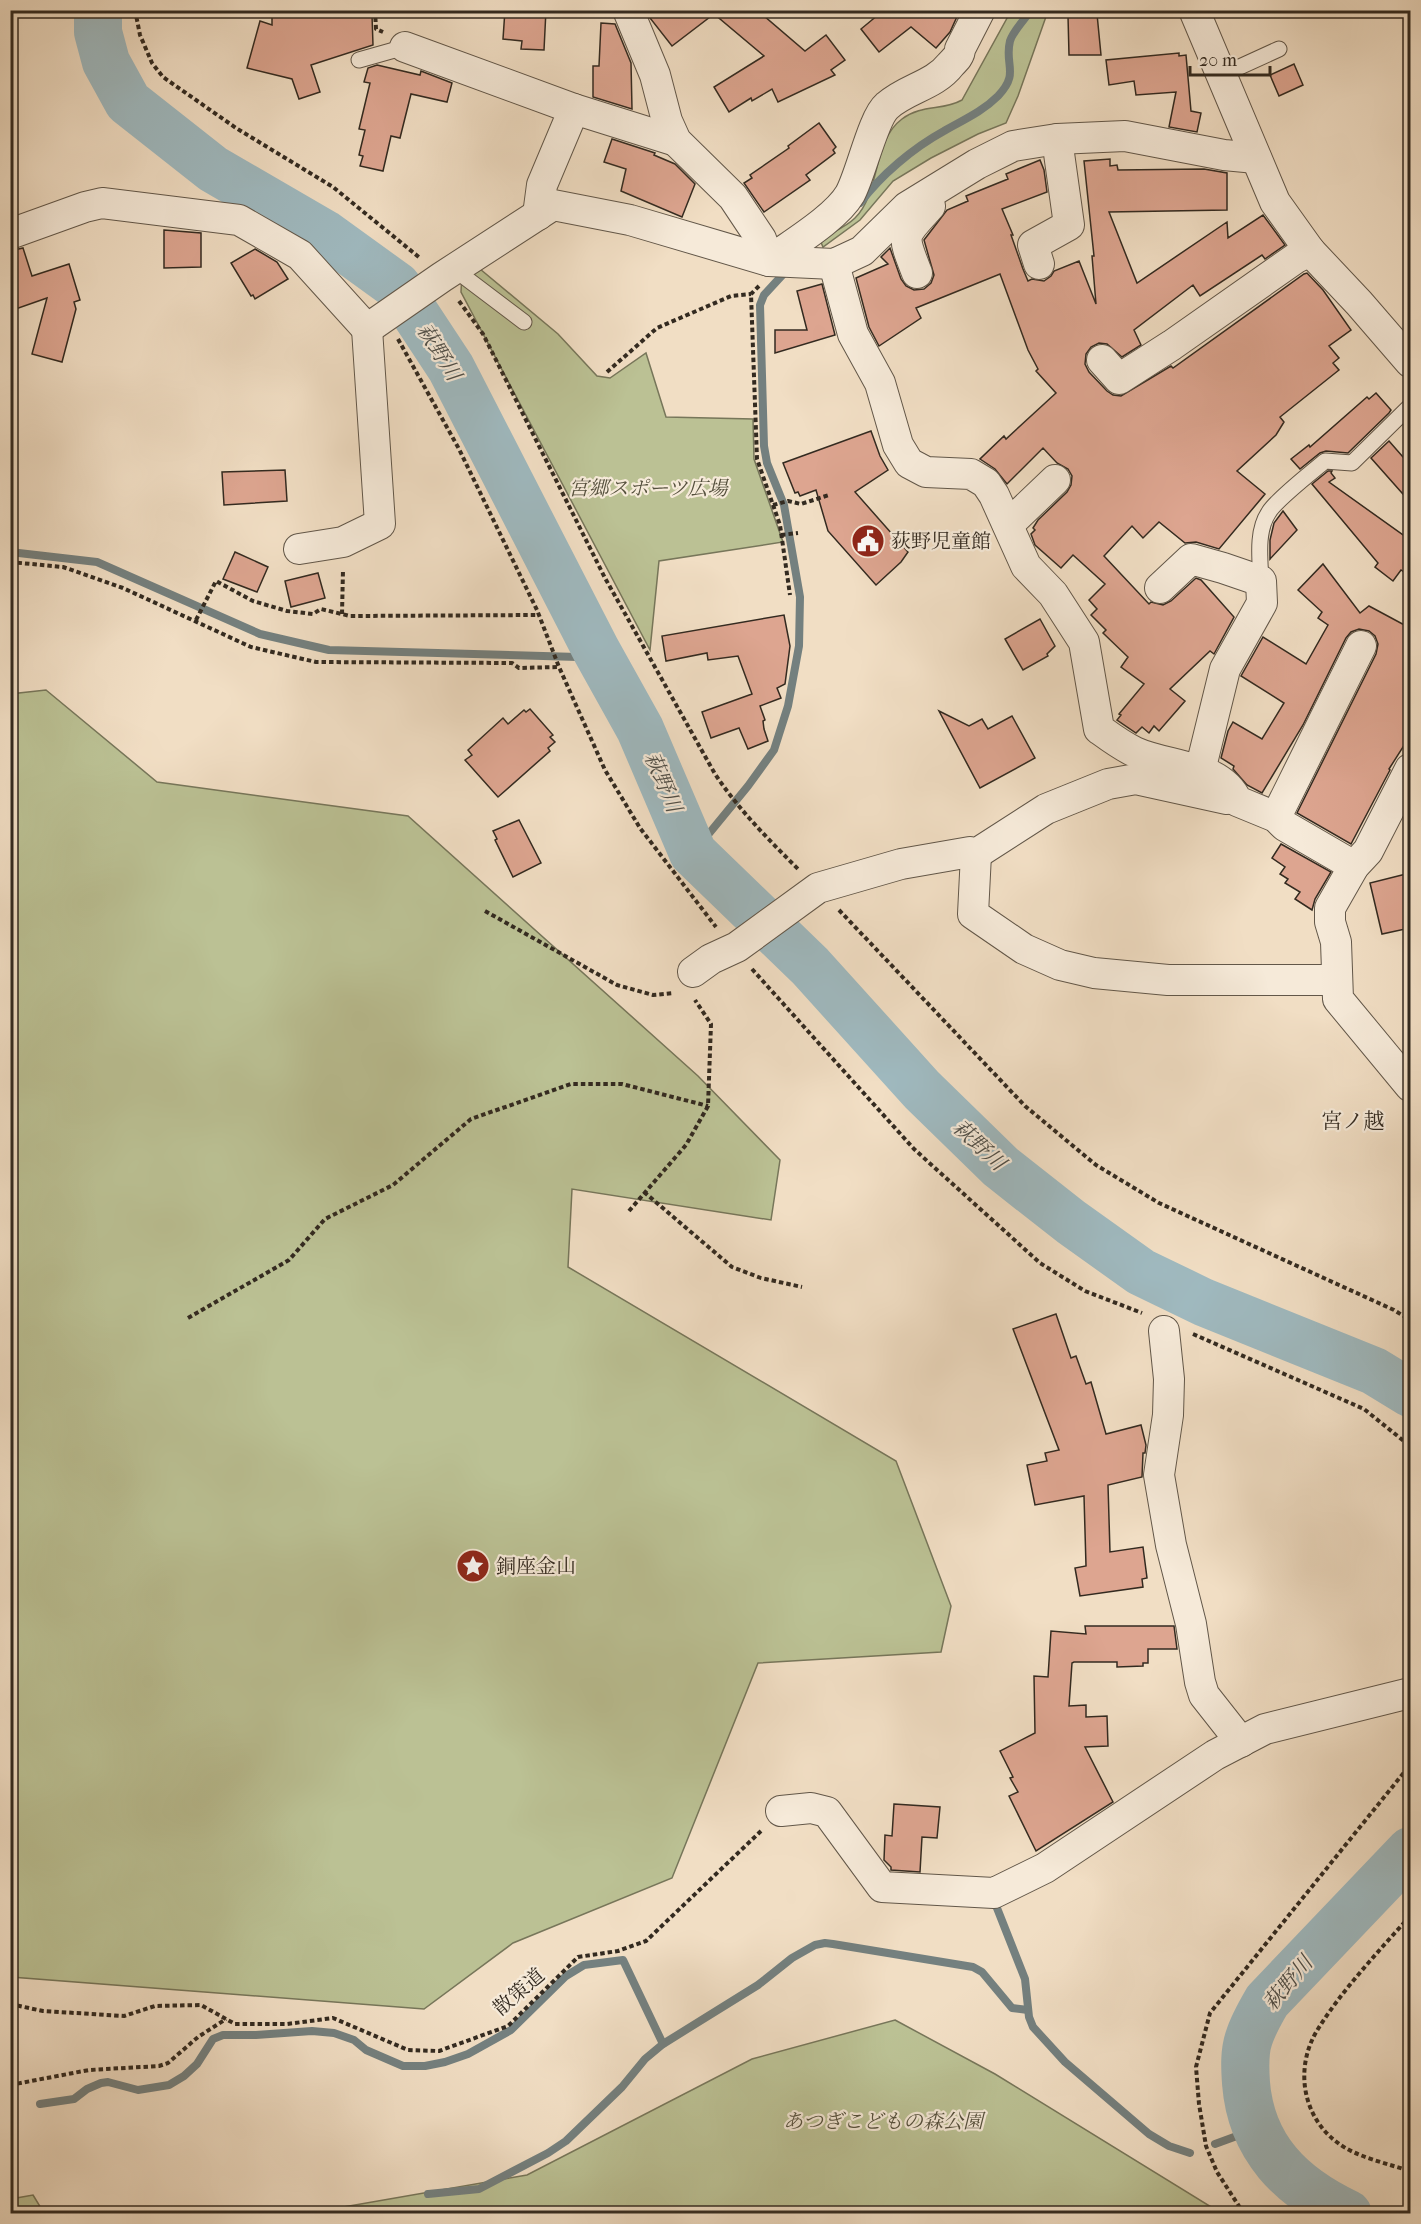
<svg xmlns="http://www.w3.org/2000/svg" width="1421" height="2224" font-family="'IM FELL French Canon','Noto Serif JP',serif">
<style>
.green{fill:#bbc194;stroke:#77765a;stroke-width:1.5}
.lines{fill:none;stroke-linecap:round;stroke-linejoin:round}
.stream{stroke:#74807f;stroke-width:8}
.river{stroke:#9fb9bf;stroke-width:48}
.building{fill:#dda590;stroke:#332a20;stroke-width:1.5}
.lane-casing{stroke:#625749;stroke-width:17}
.street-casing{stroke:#625749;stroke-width:32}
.path{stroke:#332a20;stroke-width:4;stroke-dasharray:4.5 3;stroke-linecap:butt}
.lane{stroke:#f6ead9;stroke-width:15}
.street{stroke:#f6ead9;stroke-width:30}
.labels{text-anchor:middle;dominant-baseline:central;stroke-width:4.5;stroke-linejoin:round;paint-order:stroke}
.park-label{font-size:20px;font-style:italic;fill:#55503d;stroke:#f6ead9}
.poi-label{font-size:20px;fill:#332a20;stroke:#f6ead9;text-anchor:start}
.street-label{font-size:20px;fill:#332a20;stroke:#f6ead9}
.water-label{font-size:21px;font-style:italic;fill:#4e4e48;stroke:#f6ead9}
.neighbourhood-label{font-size:21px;fill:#332a20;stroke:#f6ead9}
</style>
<rect width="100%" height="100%" fill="#f1dec4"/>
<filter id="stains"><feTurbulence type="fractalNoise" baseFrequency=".00333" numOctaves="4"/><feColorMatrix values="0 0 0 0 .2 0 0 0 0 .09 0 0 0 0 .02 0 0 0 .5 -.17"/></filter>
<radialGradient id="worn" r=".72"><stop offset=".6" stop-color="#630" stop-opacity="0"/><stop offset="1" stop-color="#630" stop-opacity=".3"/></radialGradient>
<g class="green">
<path d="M 1011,11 L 1048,11 L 1018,96 L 1006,123 L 978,134 L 931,158 L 893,181 L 860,220 L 823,247 L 820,240 C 831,233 846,227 855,218 C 881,192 872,141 902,119 C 922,104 943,111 962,100 Z"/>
<path d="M 474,264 L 558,334 L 597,376 L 610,378 L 646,353 L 666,417 L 753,419 L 754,459 L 783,542 L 659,561 L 650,650 L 461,292 L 462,273 Z"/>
<path d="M 46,690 L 157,782 L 408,816 L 698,1076 L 780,1160 L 771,1220 L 572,1189 L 568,1267 L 896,1461 L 951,1606 L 941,1652 L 758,1663 L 672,1878 L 513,1943 L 424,2009 L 11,1977 L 10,694 Z"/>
<path d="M 895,2020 L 995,2074 L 1221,2213 L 309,2213 L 527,2175 L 752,2059 Z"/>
<path d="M 33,2195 L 44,2213 L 11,2213 L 11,2199 Z"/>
</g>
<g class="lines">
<g class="stream">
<path d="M 860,203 C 881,175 913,148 944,131 C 963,120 982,112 998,96 C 1020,73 1004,65 1010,41 C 1013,31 1025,19 1031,10"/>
<path d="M 10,552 L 97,562 L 260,634 L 329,650 L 578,657 L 596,650"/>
<path d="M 693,853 L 748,786 L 774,750 L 788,706 L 799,646 L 800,597 L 784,505 L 767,463 L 764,446 L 760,305 L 764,295 L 787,270"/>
<path d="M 995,1903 L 1025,1979 L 1029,2017 L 1033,2027 L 1065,2062 L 1149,2134 L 1169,2146 L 1190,2153"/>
<path d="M 40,2104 L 74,2099 L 87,2089 L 101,2083 L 108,2082 L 138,2090 L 169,2085 L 184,2076 L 197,2064 L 213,2039 L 223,2035 L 256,2035 L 312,2031 L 334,2033 L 354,2040 L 366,2050 L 403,2066 L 425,2066 L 445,2062 L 468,2054 L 511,2030 L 566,1976 L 584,1965 L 623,1960 L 663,2044"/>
<path d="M 1215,2144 L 1256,2129"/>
<path d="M 428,2194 L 479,2189 L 548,2153 L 566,2141 L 622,2087 L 645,2059 L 663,2044 L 758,1985 L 792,1958 L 815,1945 L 825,1943 L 833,1944 L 973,1967 L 982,1972 L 1012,2008 L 1028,2010"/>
</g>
<g class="river">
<path d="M 98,10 L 98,32 L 106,62 L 128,102 L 213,169 L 325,234 L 397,286 L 451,368 L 596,650 L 640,729 L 693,853 L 810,966 L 922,1090 L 1001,1167 L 1071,1222 L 1141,1272 L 1203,1302 L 1374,1371 L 1410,1393"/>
<path d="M 1348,2214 C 1291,2187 1251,2148 1246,2083 C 1245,2068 1244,2052 1249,2038 C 1253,2025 1260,2013 1267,2001 L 1410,1851"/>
</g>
</g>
<g class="building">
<path d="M 272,10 L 355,10 L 357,15 L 372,15 L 373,45 L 311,65 L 320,92 L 299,99 L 292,79 L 247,68 L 260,21 L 272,25 Z"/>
<path d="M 505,10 L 546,10 L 544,50 L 521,49 L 522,41 L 503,39 Z"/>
<path d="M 647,10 L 757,10 L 805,51 L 826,35 L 845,60 L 831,70 L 835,75 L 778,102 L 772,89 L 752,101 L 751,98 L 729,112 L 714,87 L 764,56 L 714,14 L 672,46 L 650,18 Z"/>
<path d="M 884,10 L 960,10 L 950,32 L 936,48 L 911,27 L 879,52 L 861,29 Z"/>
<path d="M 1097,14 L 1101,55 L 1069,55 L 1068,16 Z"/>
<path d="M 601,23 L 615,24 L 631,63 L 632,109 L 593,97 L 593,66 L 599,66 Z"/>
<path d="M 1179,53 L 1179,56 L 1186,55 L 1191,111 L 1201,113 L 1197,132 L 1169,127 L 1176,92 L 1136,95 L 1134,81 L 1109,85 L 1106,60 Z"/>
<path d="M 1294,64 L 1303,85 L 1279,96 L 1270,75 Z"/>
<path d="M 377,65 L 420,75 L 421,71 L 452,83 L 447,102 L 411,94 L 400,138 L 391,136 L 383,171 L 360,166 L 363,156 L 359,155 L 365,130 L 359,129 L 370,83 L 364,82 L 368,68 Z"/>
<path d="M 819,123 L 836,147 L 833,150 L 835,153 L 806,175 L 810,180 L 764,212 L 744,183 L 752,178 L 750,175 L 789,148 L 788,146 Z"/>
<path d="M 612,139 L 655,153 L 654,155 L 675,164 L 695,184 L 682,217 L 621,191 L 626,169 L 604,162 Z"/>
<path d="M 1110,159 L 1110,166 L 1117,165 L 1118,170 L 1204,169 L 1227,173 L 1227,210 L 1109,212 L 1137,283 L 1227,222 L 1228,238 L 1263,215 L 1285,245 L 1265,259 L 1262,255 L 1200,296 L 1193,285 L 1134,330 L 1141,345 L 1122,357 L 1107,344 L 1099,343 L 1091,347 L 1086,354 L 1085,364 L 1089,372 L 1107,391 L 1113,395 L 1121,396 L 1171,366 L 1173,368 L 1304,274 L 1307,273 L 1323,290 L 1351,330 L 1329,346 L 1339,358 L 1333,363 L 1339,370 L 1280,417 L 1284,422 L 1276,435 L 1237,471 L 1265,494 L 1219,549 L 1196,542 L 1185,543 L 1159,522 L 1143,538 L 1132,526 L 1104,556 L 1149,604 L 1151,602 L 1163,605 L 1171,601 L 1196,578 L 1201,580 L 1234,617 L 1214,654 L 1210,651 L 1170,689 L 1185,701 L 1159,731 L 1154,726 L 1149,733 L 1142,727 L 1136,733 L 1117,720 L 1121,715 L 1119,714 L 1144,684 L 1121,667 L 1128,657 L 1103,633 L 1106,630 L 1091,615 L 1097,609 L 1089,600 L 1105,584 L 1073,555 L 1061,568 L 1035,545 L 1031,534 L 1035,530 L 1033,528 L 1038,520 L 1067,492 L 1071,485 L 1072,476 L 1068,469 L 1057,463 L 1043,448 L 1007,484 L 995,469 L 980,459 L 1004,436 L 1006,439 L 1056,393 L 1036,371 L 1038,369 L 1028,350 L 1000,274 L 916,308 L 921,318 L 879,346 L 869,327 L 856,278 L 888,264 L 881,257 L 890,248 L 901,279 L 906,286 L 914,290 L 924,289 L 931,283 L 934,275 L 924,240 L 947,210 L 968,201 L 966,196 L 1008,179 L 1006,174 L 1040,160 L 1044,170 L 1047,192 L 1002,209 L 1013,235 L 1011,235 L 1023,269 L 1028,281 L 1032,279 L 1044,281 L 1051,276 L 1054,271 L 1079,261 L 1096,304 L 1092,256 L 1094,256 L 1084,161 Z"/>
<path d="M 164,230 L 201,233 L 201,267 L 164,268 Z"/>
<path d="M 23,248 L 32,276 L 69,264 L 80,300 L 74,302 L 76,309 L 62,362 L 32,354 L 47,298 L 10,311 L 10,251 Z"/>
<path d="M 255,249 L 277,262 L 288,279 L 255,299 L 253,295 L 251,296 L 231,263 Z"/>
<path d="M 822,284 L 835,335 L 775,353 L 775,330 L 807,330 L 797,291 Z"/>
<path d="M 1376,393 L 1391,410 L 1389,413 L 1348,453 L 1326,451 L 1320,453 L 1300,469 L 1291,459 L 1309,445 L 1310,447 L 1367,397 L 1369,399 Z"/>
<path d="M 871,431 L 880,456 L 888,470 L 855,492 L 908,552 L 901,562 L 876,585 L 828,531 L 816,490 L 800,496 L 798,492 L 795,493 L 783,463 Z"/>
<path d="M 1389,441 L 1410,465 L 1410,502 L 1371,458 Z"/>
<path d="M 285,470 L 287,501 L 224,505 L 222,472 Z"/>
<path d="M 1328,471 L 1332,471 L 1331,473 L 1335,478 L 1329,482 L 1410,540 L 1410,576 L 1401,570 L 1393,581 L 1375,567 L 1378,563 L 1312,484 Z"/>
<path d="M 1283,511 L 1297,530 L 1270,559 L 1270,540 L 1274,523 Z"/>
<path d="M 235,552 L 268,567 L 257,592 L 223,579 Z"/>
<path d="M 1323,564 L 1360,613 L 1369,606 L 1410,628 L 1410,736 L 1389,769 L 1390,770 L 1351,844 L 1297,813 L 1376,654 L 1378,644 L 1375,636 L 1369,631 L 1359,629 L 1351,632 L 1346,638 L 1303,725 L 1262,793 L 1247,785 L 1233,769 L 1234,766 L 1221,758 L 1228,731 L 1233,722 L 1262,739 L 1284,703 L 1241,676 L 1263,637 L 1306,664 L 1328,625 L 1318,618 L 1322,612 L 1298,590 Z"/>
<path d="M 318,573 L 325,598 L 291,607 L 285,581 Z"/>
<path d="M 784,615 L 790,646 L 785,684 L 777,688 L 781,698 L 760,706 L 765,720 L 763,721 L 764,729 L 768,741 L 748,749 L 739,728 L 711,738 L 702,712 L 752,694 L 738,656 L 708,660 L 707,653 L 666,661 L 662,636 Z"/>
<path d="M 1040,619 L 1055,646 L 1047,654 L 1048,656 L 1023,670 L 1005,639 Z"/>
<path d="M 530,709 L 553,735 L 550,737 L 555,742 L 548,748 L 550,751 L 498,797 L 465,760 L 472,755 L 468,750 L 503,718 L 508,724 L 524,710 L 526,712 Z"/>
<path d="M 939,711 L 969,726 L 982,719 L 988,729 L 1012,716 L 1035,758 L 980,788 Z"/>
<path d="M 519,820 L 541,863 L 513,877 L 495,840 L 497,839 L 493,831 Z"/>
<path d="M 1281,844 L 1331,872 L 1315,899 L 1312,910 L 1295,899 L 1300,892 L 1285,883 L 1288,879 L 1280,874 L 1285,867 L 1272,858 Z"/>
<path d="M 1410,873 L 1410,928 L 1382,934 L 1370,883 Z"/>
<path d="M 1056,1314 L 1071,1358 L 1076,1356 L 1086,1384 L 1091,1382 L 1106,1434 L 1141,1425 L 1146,1445 L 1145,1453 L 1143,1453 L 1142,1477 L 1108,1485 L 1110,1552 L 1143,1547 L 1147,1578 L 1142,1579 L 1143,1587 L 1080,1596 L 1075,1568 L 1086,1566 L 1084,1496 L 1035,1505 L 1027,1465 L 1047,1461 L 1045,1453 L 1059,1450 L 1013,1329 Z"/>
<path d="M 1085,1626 L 1174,1626 L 1177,1649 L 1148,1649 L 1148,1663 L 1143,1663 L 1143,1666 L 1117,1667 L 1117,1662 L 1074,1662 L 1072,1663 L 1069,1706 L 1086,1705 L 1086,1717 L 1107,1716 L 1108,1746 L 1085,1747 L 1113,1802 L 1036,1851 L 1009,1796 L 1018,1792 L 1010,1778 L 1013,1777 L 1000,1751 L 1035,1733 L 1034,1676 L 1048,1677 L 1051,1631 L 1086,1634 Z"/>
<path d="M 894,1804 L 940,1807 L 937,1838 L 922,1837 L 920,1872 L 891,1870 L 891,1867 L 884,1860 L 885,1835 L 892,1836 Z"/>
</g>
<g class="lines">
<g class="lane-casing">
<g id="lane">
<path d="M 359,60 L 405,47"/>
<path d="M 1222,75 L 1279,49"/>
<path d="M 454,269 L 524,322"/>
<path d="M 1261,581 C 1260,559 1256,531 1269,512 C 1277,499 1312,472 1325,461 L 1352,463 L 1410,406"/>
</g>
</g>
<g class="street-casing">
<g id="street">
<path d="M 628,10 L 655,75 L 667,121 L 676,141 L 733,197 L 761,239 L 769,261 C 792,244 836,218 850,194 C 861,174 873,118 887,106 C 907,88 934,86 951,64 C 956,59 960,55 960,49 L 980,10"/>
<path d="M 1194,10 L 1275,202 L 1310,251 L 1359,303 L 1410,362"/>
<path d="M 405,47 L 574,109 L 676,141"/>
<path d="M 538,215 L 542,185 L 574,109"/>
<path d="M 10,234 L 85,207 L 102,203 L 239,220 L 300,255 L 367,329 L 442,277 L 553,205 L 630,220 L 769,261 L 834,264 L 862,251 L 907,207 L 977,164 L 1013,146 L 1057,139 L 1125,136 L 1224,155 L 1256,158"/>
<path d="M 834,264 L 853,334 L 880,383 L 898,445 L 909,463 L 926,472 L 971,474 L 986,483 L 994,495 L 1026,566 L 1053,594 L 1084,642 L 1099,729 C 1110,737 1122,746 1135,752 C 1167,767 1221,764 1237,801 L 1276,817 L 1285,826 L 1354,866"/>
<path d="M 1039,264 L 1033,245 L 1069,225 L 1057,139"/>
<path d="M 917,273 C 901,232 902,238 930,206"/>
<path d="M 1102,360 L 1119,379 L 1172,345 L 1296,258 L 1310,251"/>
<path d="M 1008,525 L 1055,480"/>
<path d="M 299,549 L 343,542 L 380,524 L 367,329"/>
<path d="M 1160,588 L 1191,559 L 1223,568 L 1261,581 L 1262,603 L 1225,669 L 1200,771"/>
<path d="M 1410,769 L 1368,851 L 1354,866 L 1330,908 L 1330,922 L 1336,942 L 1338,999 L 1410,1086"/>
<path d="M 1276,817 L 1361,646"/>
<path d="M 976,854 L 973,914 L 1024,949 L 1060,965 L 1094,973 L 1168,980 L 1324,980 L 1337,982"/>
<path d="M 693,972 L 711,959 L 737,947 L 818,888 L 901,864 L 970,852 L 976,854 L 1046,809 L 1108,784 L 1136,779 L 1227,799"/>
<path d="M 1164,1331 L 1169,1379 L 1168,1415 L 1159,1475 L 1171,1545 L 1191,1624 L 1200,1682 L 1204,1695 L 1241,1742"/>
<path d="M 781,1811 L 811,1808 L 827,1812 L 882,1887 L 994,1893 L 1045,1868 L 1215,1755 L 1265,1729 L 1410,1693"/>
</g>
</g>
<g class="path">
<path d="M 135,10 L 140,35 L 152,63 L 163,77 L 236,128 L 333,187 L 420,258"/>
<path d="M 375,10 L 376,29 L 383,32"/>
<path d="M 759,286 L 751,294 L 757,459 L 780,525 L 790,595"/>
<path d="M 459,301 L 483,334 L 605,578 L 715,774 C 739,810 768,839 798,869"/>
<path d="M 398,339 L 459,449 L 537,610 L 559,667 L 605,770 L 640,828 L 716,927"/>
<path d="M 607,372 L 657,328 L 731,296 L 751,294"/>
<path d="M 773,505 L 788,501 L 801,504 L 829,495"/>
<path d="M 781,535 L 798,533"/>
<path d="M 10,562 L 63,567 L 123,588 L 251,647 L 316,662 L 512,663 L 519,668 L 559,667"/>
<path d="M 342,614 L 343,570"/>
<path d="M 196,620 L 216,581 L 253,601 L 287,611 L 313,614 L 321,609 L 350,616 L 539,615"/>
<path d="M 839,910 L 1025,1106 L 1096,1165 L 1159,1203 L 1394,1310 L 1410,1320"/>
<path d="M 485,911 L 617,985 L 653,995 L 674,993"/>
<path d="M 752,969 L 914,1149 L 1040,1263 L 1085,1291 L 1142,1313"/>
<path d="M 644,1192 L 732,1267 L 761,1278 L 802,1287"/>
<path d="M 629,1211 L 686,1145 L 708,1106 L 711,1024 L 695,1000"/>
<path d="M 188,1318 L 289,1260 L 325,1219 L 393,1185 L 471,1119 L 571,1084 L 622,1084 L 708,1106"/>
<path d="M 1193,1334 L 1364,1409 L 1410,1446"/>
<path d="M 1410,1916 C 1379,1951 1342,1990 1318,2029 C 1294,2067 1302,2117 1338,2143 C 1356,2157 1389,2164 1410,2171"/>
<path d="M 10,2004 L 43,2011 L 124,2016 L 155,2006 L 201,2005 L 235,2024 L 287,2024 L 333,2018 L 408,2050 L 439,2051 L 508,2026 L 578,1957 L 618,1951 L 646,1941 L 761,1831"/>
<path d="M 10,2085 L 89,2070 L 159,2066 L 168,2063 L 198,2037 L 226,2019"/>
<path d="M 1244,2214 L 1217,2172 L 1206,2146 L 1199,2104 L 1196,2067 L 1210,2013 L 1410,1765"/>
</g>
<use href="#lane" class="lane"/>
<use href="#street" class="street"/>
</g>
<defs>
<g id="civic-disc" transform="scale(1.725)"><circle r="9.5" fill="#8f2418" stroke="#f6ead9"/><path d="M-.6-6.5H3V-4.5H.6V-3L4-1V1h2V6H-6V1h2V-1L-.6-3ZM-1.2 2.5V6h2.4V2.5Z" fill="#fff"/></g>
<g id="sight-disc" transform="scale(1.725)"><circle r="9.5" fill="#8f2418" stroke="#f6ead9"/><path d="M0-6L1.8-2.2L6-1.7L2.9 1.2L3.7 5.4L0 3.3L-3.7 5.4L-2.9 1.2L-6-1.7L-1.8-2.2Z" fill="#fff"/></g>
</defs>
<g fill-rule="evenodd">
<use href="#civic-disc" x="868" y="541"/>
<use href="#sight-disc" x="473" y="1566"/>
</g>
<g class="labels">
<g class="park-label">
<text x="648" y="488">宮郷スポーツ広場</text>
<text x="883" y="2121">あつぎこどもの森公園</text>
</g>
<g class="poi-label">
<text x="891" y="541">荻野児童館</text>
<text x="496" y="1566">銅座金山</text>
</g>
<g class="street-label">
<text transform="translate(519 1992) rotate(-41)">散策道</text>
</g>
<g class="water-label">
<text transform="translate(439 352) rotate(58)">萩野川</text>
<text transform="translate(663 782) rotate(67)">萩野川</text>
<text transform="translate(979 1145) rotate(43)">萩野川</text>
<text transform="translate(1288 1983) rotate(-50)">萩野川</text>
</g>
<g class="neighbourhood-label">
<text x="1353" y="1121">宮ノ越</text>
</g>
</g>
<rect width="1421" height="2224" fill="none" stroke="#f1dec4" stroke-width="36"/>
<rect x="12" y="12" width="1397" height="2200" fill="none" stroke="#332a20" stroke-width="3"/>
<rect x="18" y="18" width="1385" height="2188" fill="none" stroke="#332a20" stroke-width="1.5"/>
<path d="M1190 66v9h80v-9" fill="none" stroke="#332a20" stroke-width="3"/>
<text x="1199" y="66" font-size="18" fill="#332a20" stroke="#f6ead9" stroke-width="4.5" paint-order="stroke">20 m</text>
<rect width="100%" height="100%" filter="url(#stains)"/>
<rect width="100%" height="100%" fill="url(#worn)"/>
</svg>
